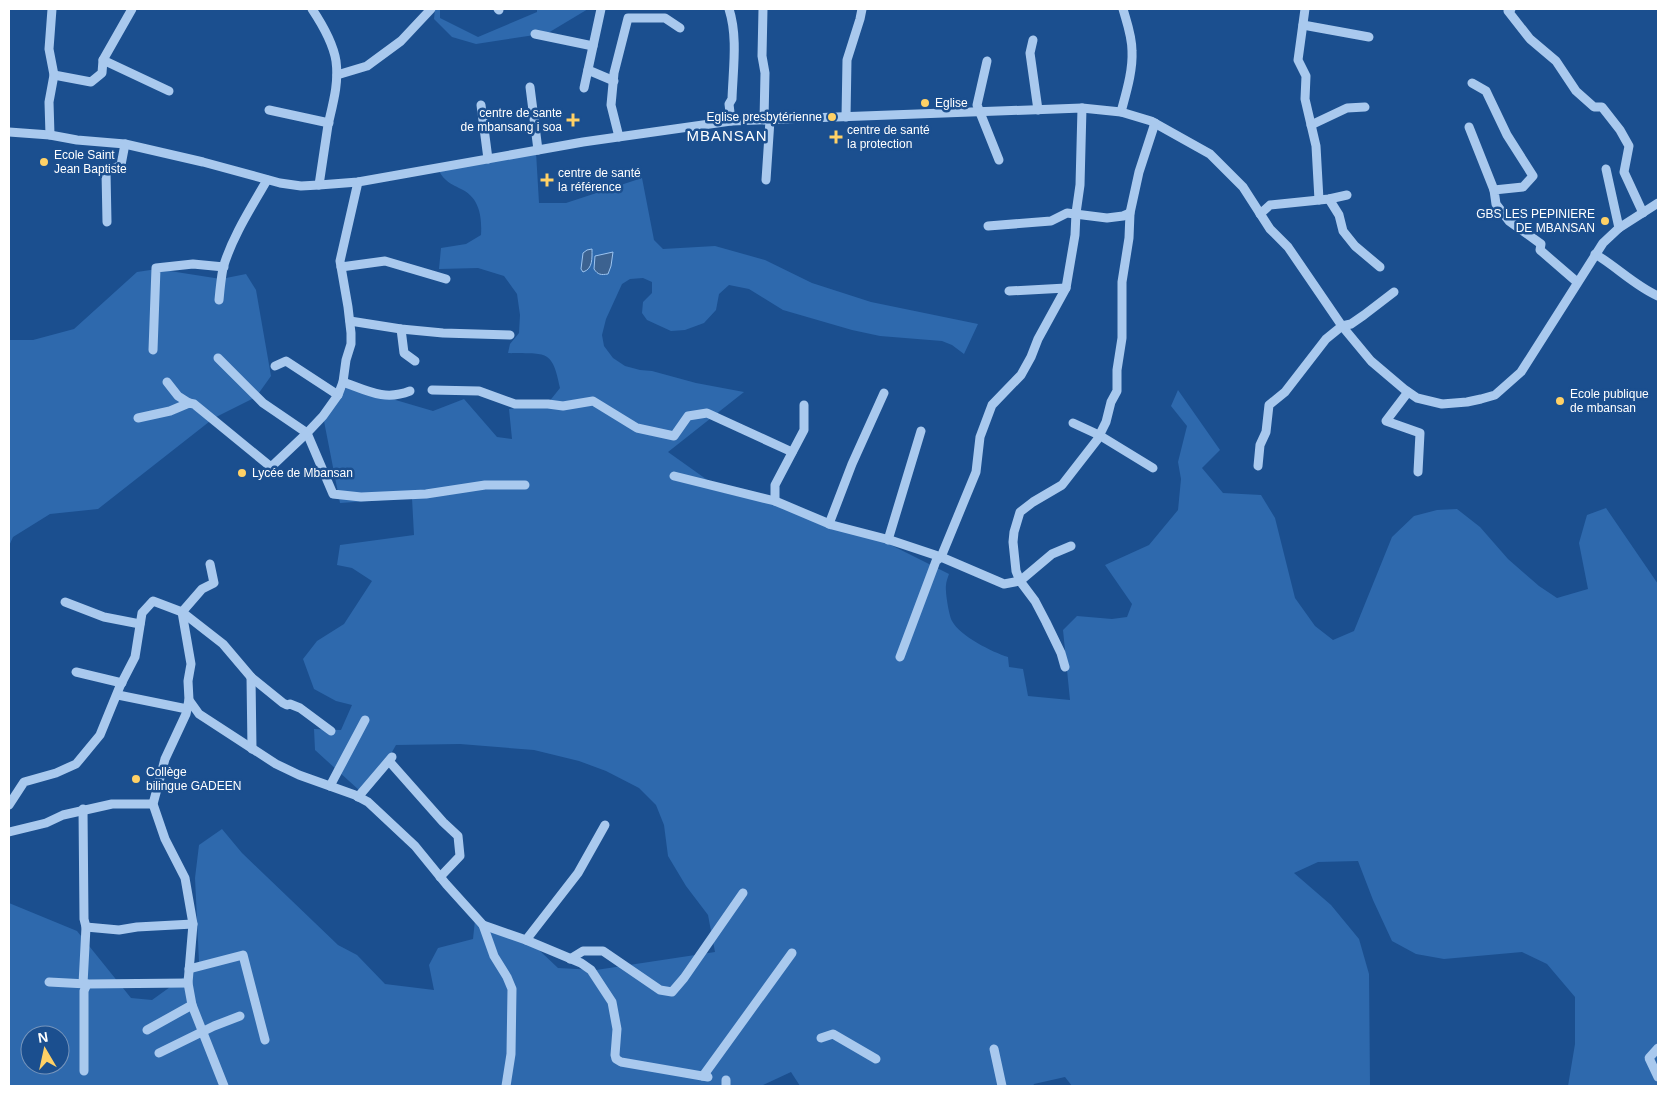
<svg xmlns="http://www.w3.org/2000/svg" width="1667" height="1095" font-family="Helvetica,sans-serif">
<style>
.green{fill:#2e69ad;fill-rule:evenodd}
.water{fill:#3c6290;stroke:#9cc4f0}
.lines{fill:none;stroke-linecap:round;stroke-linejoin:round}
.minor{stroke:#a9c9ee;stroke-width:9}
.poi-dot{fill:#ffd166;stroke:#1b4f8f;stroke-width:2}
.labels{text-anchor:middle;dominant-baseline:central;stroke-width:5;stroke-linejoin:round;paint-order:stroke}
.poi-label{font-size:12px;fill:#fff;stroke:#1b4f8f;text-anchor:start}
.quarter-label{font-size:15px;letter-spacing:1px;fill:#fff;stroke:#1b4f8f}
</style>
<rect width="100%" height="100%" fill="#1b4f8f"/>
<g class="green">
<path d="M 435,9 L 440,9 L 440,18 L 478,37 L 537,12 L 537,9 L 588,9 L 548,33 L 476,44 L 452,37 L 434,19 Z"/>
<path d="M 536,152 L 539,203 L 566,203 L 642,178 L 654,240 L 663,249 L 715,246 L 765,260 L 812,283 L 871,302 L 978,324 L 964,354 L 952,345 L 942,341 L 880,336 L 852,330 L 783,310 L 749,289 L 729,285 L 719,294 L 716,310 L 704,323 L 685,330 L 671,331 L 647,320 L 642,313 L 643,302 L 652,293 L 652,282 L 643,278 L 630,279 L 622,284 L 606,319 L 602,335 L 604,346 L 613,358 L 625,366 L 640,370 L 652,371 L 696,383 L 744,392 L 668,452 L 713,484 L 855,527 L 949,574 C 948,577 946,582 946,585 C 945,592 949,615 952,621 C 960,636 992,652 1008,657 L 1009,667 L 1023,669 L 1028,696 L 1070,700 L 1063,630 L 1077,616 L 1112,619 L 1127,617 L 1132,604 L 1105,565 L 1149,545 L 1178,510 L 1181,479 L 1178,462 L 1187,426 L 1171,406 L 1178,390 L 1220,450 L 1202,468 L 1223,493 L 1261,495 L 1275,518 L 1295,598 L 1315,626 L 1333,640 L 1354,631 L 1392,537 L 1414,516 L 1437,510 L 1457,509 L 1480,527 L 1508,559 L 1539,586 L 1557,598 L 1588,589 L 1579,543 L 1587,515 L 1606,508 L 1658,584 L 1658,1086 L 1568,1086 L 1575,1044 L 1575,997 L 1547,964 L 1522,952 L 1444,959 L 1416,954 L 1392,941 L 1373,900 L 1358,861 L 1318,862 L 1294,873 L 1331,905 L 1359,939 L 1369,974 L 1370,1086 L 1072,1086 L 1065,1077 L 1034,1084 L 1033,1086 L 800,1086 L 791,1072 L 761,1086 L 9,1086 L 9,903 L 77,931 L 131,998 L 152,1000 L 184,977 L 199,962 L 195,878 L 199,845 L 222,829 L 242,853 L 338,945 L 357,955 L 385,984 L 434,990 L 429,965 L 438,948 L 473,939 L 475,920 L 507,931 L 539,950 L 558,968 L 596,970 L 715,952 L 708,915 L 686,886 L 668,856 L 664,825 L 656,805 L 639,788 L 606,771 L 579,761 L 534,750 L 460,744 L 396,745 L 380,773 L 360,791 L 315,750 L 314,729 L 341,730 L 352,705 L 336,701 L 314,689 L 303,659 L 317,641 L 344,624 L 372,581 L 352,568 L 337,565 L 340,545 L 414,535 L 412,498 L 340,503 L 323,416 L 348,386 L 433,411 L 464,399 L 497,437 L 512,439 L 509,409 L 548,403 L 560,388 C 552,346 544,355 508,353 L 510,344 L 519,333 L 520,315 L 517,294 L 504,276 L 478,268 L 439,269 L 441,248 L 466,244 L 481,235 C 482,218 480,199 463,190 C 458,187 451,185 446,180 C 442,177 440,172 437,168 ZM 30,1035 L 60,1035 L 60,1065 L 30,1065 Z"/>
<path d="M 157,269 L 221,279 L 246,274 L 256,290 L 271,376 L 256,397 L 214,418 L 98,509 L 50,514 L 13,537 L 9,546 L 9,340 L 33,340 L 74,329 L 137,272 Z"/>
</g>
<g class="water">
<path d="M 592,249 C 592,258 593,269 583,272 L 581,269 L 583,253 L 587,250 Z"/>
<path d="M 613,252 L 611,266 L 608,274 C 601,275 598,275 594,269 L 595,256 Z"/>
</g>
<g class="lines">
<g class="minor">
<path d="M 312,9 C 322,24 333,42 336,61 C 339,83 333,103 328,125 C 325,145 322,165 319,185"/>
<path d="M 498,9 L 499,10"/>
<path d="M 729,9 C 738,37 733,69 732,99 L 729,104 L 731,121"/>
<path d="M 763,9 L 762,56 L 765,73 L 764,120"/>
<path d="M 1305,9 L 1298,60 L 1306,76 L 1305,99 L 1316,146 L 1319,200"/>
<path d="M 1511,9 L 1508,11 L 1530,39 L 1556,61 L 1576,91 L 1594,107 L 1602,107 L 1620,130 L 1629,146 L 1624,172 L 1643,213"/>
<path d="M 1303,25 L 1369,37"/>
<path d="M 535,34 L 593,46"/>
<path d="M 1033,40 L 1030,53 L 1038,110"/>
<path d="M 103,60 L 169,91"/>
<path d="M 987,61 L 977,105 L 999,160"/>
<path d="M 588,70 L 614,81"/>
<path d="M 54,75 L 91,82 L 102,73 L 103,60 L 132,9"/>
<path d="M 337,75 L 367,66 L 401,41 L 431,9"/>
<path d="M 1472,83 L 1486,91 L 1507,135 L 1533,176 L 1523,187 L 1494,190 L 1496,204 L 1509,221 L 1541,244 L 1540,250 L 1577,282"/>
<path d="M 530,87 L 538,150"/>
<path d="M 584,88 L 601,9"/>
<path d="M 481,105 L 488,159"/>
<path d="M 269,110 L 329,123"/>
<path d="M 1121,112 C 1126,93 1133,71 1132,51 C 1132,36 1127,23 1123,9"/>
<path d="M 846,117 L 847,60 L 860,19 L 862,9"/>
<path d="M 1311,125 L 1347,108 L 1365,107"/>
<path d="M 1469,127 L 1494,190"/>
<path d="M 9,132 L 50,135 L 77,140 L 125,144 L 203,162 L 280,183 L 301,186 L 319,185 L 358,182 L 583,142 L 731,121 L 1082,108 L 1121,112 L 1151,121 L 1210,154 L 1243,187 L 1270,229 L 1288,247 L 1342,326 L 1371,361 L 1404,389 L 1417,398 L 1442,404 L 1467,402 L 1481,399 L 1495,395 L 1521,372 L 1603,243 L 1619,228 L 1658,203"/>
<path d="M 50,135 L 49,102 L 54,75 L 49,49 L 52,9"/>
<path d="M 619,137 L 611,105 L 614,73 L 628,18 L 665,18 L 680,28"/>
<path d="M 1606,169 L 1619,228"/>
<path d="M 766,180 L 770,120"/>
<path d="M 1329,199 L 1339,215 L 1343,231 L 1355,246 L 1380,267"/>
<path d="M 1260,214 L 1270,205 L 1329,199 L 1347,195"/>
<path d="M 107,222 L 106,172 L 121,165 L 125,144"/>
<path d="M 988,226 L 1051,221 L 1067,213 L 1107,218 L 1123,216 L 1130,213"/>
<path d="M 1595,254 C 1617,267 1635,286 1658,296"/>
<path d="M 341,267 L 385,261 L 446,279"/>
<path d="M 1009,291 L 1066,288"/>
<path d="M 219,300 C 220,289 221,279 223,268 C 232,237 251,208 267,180"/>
<path d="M 350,321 L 401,329 L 443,333 L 510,335"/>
<path d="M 401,329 L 404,353 L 415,361"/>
<path d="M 153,350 L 156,268 L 193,264 L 224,267"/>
<path d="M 218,358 L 263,403 L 307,433 L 333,494 L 361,497 L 426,494 L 485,485 L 525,485"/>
<path d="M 275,366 L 286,361 L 338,395"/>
<path d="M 167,382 L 178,396 L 189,403"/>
<path d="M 343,382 C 368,391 385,401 410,391"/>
<path d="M 432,390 L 479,391 L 515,404 L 548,404 L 563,406 L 593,401 L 637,428 L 674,436 L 688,416 L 707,413 L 792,452"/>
<path d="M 1408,392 L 1386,421 L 1420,433 L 1418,472"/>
<path d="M 138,418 L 170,411 L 189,403 L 194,404 L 271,467 L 307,433 L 323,416 L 338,395 L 343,382 L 346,360 L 351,344 L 351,333 L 348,307 L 340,261 L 358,182"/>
<path d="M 1073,423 L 1099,435 L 1153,468"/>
<path d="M 1258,466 L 1260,445 L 1266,432 L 1269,405 L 1285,392 L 1326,339 L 1342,326 L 1351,324 L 1364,315 L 1394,292"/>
<path d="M 674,476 L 775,501 L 832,525 L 890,540 L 941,557 L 1004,584 L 1020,581 L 1052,554 L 1071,546"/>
<path d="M 775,501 L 775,485 L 804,430 L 804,405"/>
<path d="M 829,524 L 852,464 L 884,393"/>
<path d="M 888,540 L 921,431"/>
<path d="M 210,564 L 214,583 L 202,589 L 182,612 L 191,664 L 188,681 L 189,700 L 199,714 L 276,764 L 299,775 L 355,795 L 368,802 L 415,846 L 446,884 L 483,925 L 494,956 L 507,977 L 512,989 L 511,1054 L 506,1086"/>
<path d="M 65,602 L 104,617 L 140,624"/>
<path d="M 900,657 L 936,561 L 941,557 L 976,472 L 980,437 L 992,405 L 1021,375 L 1031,357 L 1038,339 L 1066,288 L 1075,235 L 1076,213 L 1080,185 L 1082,108"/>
<path d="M 1065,667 L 1061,653 L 1046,622 L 1035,601 L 1020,581 L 1016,571 L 1013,542 L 1014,532 L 1020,512 L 1033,502 L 1062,485 L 1097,440 L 1106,422 L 1111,402 L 1117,391 L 1117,370 L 1122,338 L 1122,282 L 1129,238 L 1130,213 L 1139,172 L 1155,123"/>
<path d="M 76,672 L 122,683"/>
<path d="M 251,677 L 252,749"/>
<path d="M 118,695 L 187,709"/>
<path d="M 189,700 L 186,714 L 165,759 L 153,804 L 165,839 L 185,878 L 193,924 L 188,983 L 192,1005 L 224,1086"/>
<path d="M 389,761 L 443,822 L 458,836 L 460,856 L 440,877"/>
<path d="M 330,786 L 365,720"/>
<path d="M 358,797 L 392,757"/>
<path d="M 9,805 L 24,782 L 56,773 L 76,764 L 100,735 L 120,686 L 135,657 L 142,613 L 153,601 L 182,612 L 223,644 L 251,677 L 283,703 L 287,705 L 290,704 L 300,708 L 331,731"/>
<path d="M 9,832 L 46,823 L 63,815 L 112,804 L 153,804"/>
<path d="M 483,925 L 526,940 L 581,963 L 591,970 L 612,1002 L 617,1029 L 615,1055 L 616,1059 L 621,1062 L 708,1077"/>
<path d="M 86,927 L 119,930 L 137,927 L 193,924"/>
<path d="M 526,940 L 578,873 L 605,825"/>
<path d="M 570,959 L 583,951 L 603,951 L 660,990 L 672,992 L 684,978 L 743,893"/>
<path d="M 189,969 L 243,955 L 265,1040"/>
<path d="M 49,982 L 87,984 L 188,983"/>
<path d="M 83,984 L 86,927 L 84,919 L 83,809"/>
<path d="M 147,1030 L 192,1005"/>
<path d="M 821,1038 L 833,1034 L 876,1059"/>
<path d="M 1658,1048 L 1649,1058 L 1658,1077"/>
<path d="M 994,1049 L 1002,1086"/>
<path d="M 159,1053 L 214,1026 L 240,1016"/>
<path d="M 84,1071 L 84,991 L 87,984"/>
<path d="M 703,1076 L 792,953"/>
<path d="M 726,1080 L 726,1086"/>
</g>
</g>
<g class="poi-dot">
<circle cx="925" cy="103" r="5"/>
<circle cx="832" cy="117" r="5"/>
<path d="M570.5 112.5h5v5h5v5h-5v5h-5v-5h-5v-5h5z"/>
<path d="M833.5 129.5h5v5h5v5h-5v5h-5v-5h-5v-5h5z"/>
<circle cx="44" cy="162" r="5"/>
<path d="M544.5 172.5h5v5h5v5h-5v5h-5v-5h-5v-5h5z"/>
<circle cx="1605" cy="221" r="5"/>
<circle cx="1560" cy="401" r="5"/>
<circle cx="242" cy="473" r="5"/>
<circle cx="136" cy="779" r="5"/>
</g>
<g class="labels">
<g class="poi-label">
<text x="935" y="103">Eglise</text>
<text x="562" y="113" text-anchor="end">centre de sante<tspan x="562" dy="14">de mbansang i soa</tspan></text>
<text x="822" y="117" text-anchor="end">Eglise presbytérienne</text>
<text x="847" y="130">centre de santé<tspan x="847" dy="14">la protection</tspan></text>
<text x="54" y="155">Ecole Saint<tspan x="54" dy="14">Jean Baptiste</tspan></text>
<text x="558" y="173">centre de santé<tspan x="558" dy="14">la référence</tspan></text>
<text x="1595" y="214" text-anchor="end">GBS LES PEPINIERE<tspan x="1595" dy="14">DE MBANSAN</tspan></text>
<text x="1570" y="394">Ecole publique<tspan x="1570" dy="14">de mbansan</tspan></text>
<text x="252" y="473">Lycée de Mbansan</text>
<text x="146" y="772">Collège<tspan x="146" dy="14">bilingue GADEEN</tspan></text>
</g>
<g class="quarter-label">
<text x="727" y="135">MBANSAN</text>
</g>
</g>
<rect width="1667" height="1095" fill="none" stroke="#ffffff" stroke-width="20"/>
<g transform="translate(45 1050) rotate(351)"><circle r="24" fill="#1b4f8f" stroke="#7695bc"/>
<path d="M0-4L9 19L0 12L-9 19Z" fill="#ffd166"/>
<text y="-8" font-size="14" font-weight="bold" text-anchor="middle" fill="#ffffff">N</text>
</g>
</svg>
